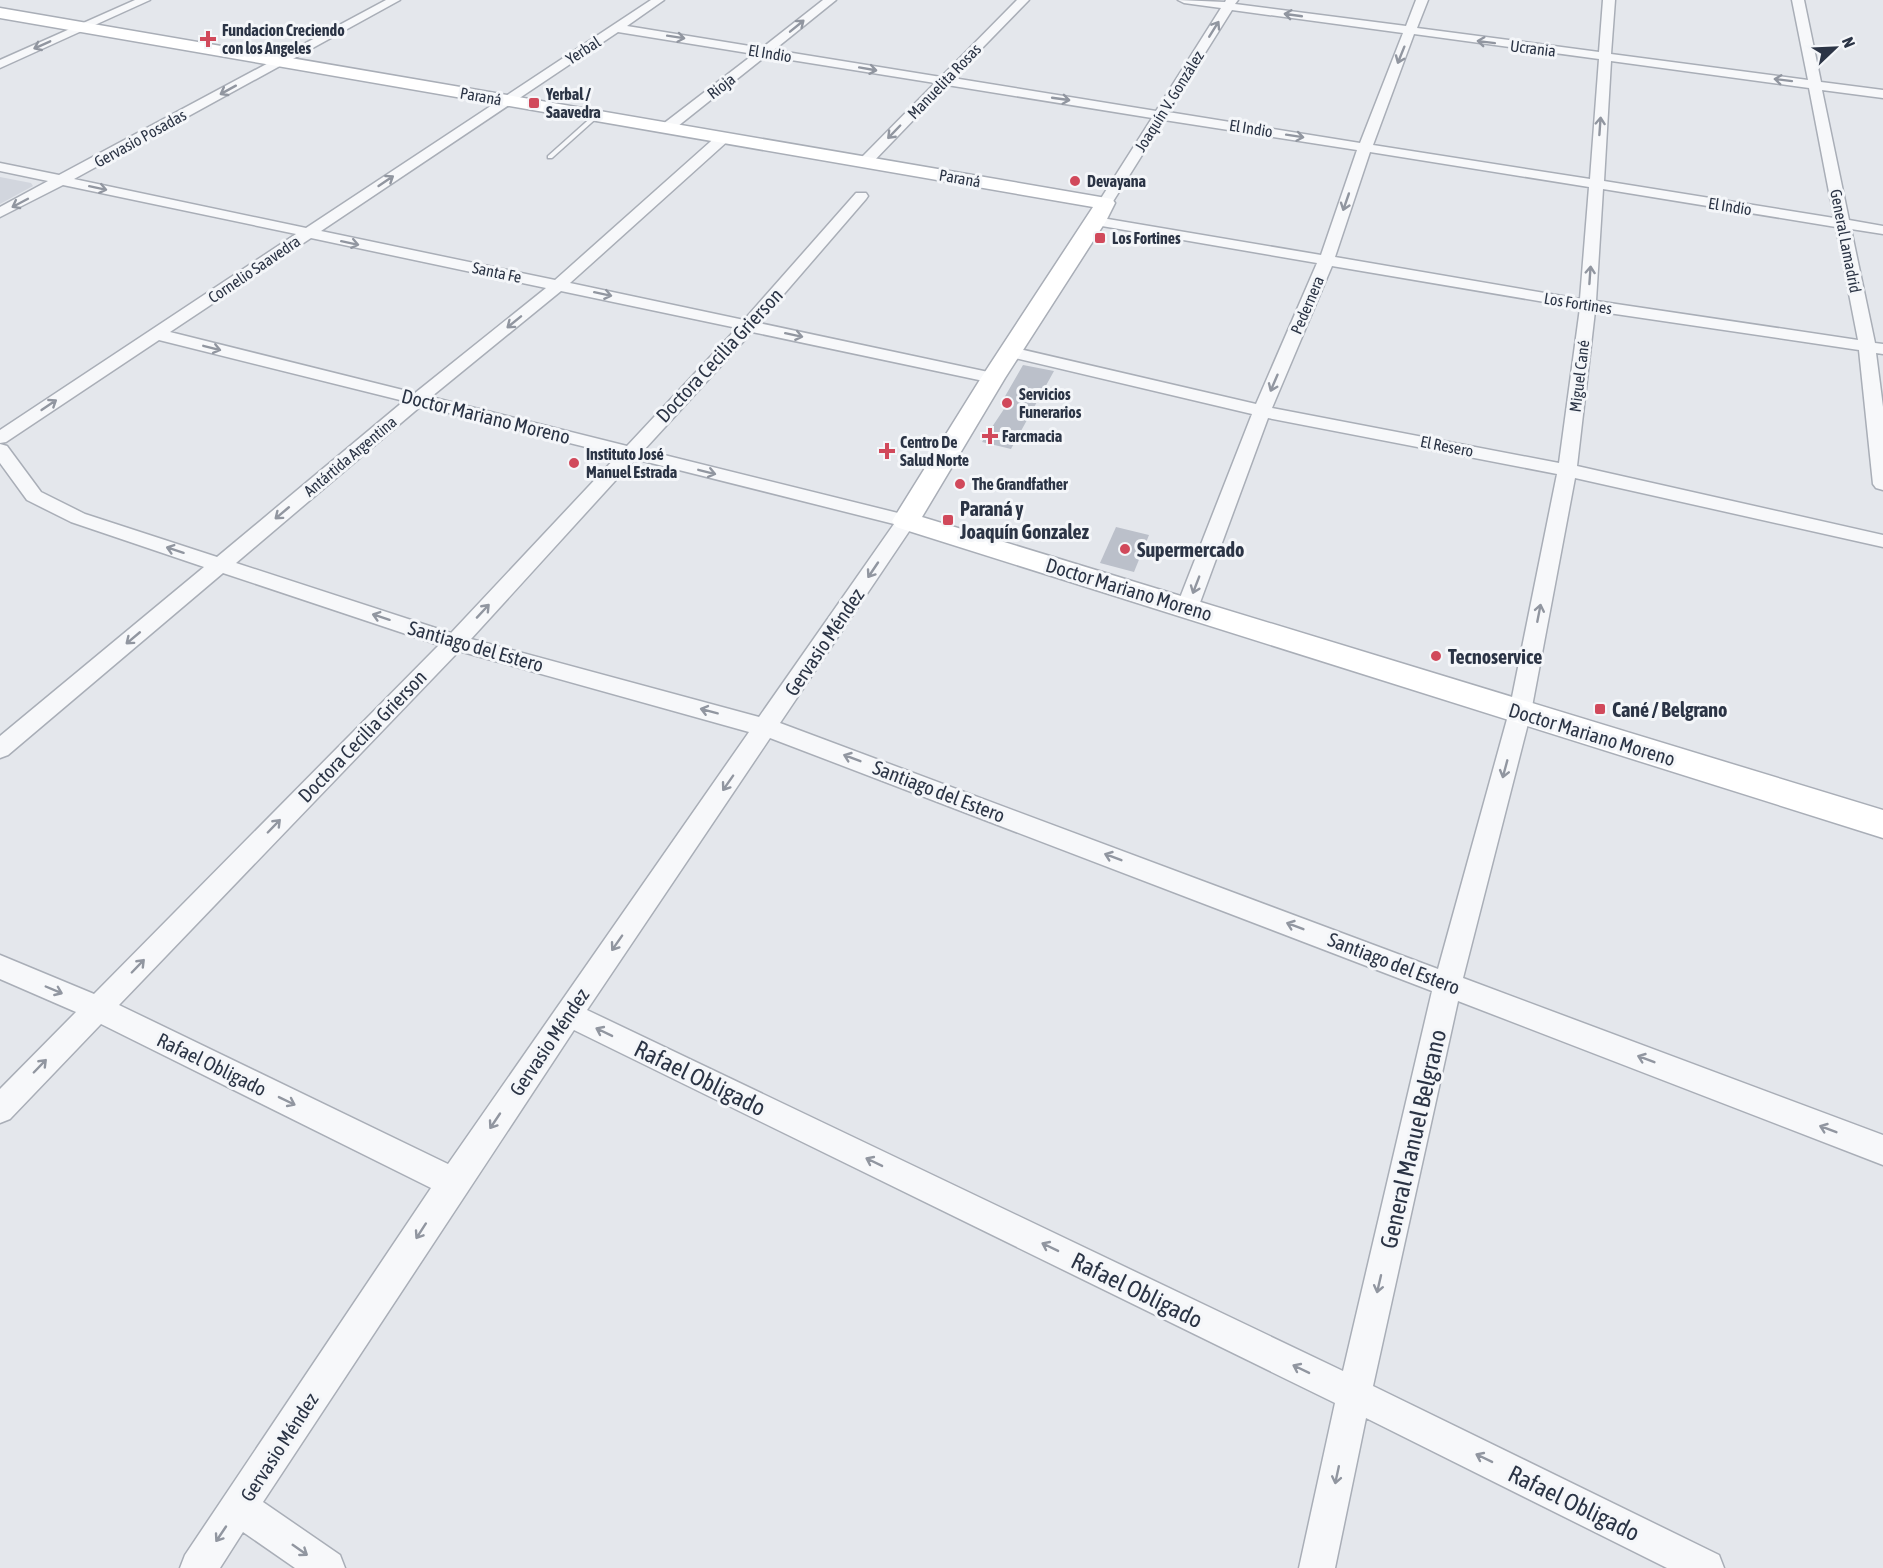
<svg xmlns="http://www.w3.org/2000/svg" width="1883" height="1568" font-family="'Asap Condensed',sans-serif">
<style>
.built{fill:#d2d6de}
.building{fill:#bbc0ca}
.lines{fill:none;stroke-linecap:round;stroke-linejoin:round}
.lane-casing{stroke:#a9aeb7;stroke-width:3}
.street-casing{stroke:#a9aeb7;stroke-width:3}
.secondary-casing{stroke:#a9aeb7;stroke-width:3}
.lane{fill:#f7f8fa;fill-rule:evenodd}
.street{fill:#f7f8fa;fill-rule:evenodd}
.secondary{fill:#fff;fill-rule:evenodd}
.oneway{stroke:#9196a0}
.poi-dot{fill:#d1495b;stroke:#f4f6f9;stroke-width:2}
.labels{text-anchor:middle;dominant-baseline:central;stroke-width:6;stroke-linejoin:round;paint-order:stroke}
.far-poi-label{font-size:16px;font-weight:bold;fill:#2b3445;stroke:#f4f6f9;text-anchor:start}
.far-street-label{font-size:16px;fill:#2b3445;stroke:#f4f6f9}
.street-label{font-size:20px;fill:#2b3445;stroke:#f4f6f9}
.poi-label{font-size:20px;font-weight:bold;fill:#2b3445;stroke:#f4f6f9;text-anchor:start}
.near-street-label{font-size:24px;fill:#2b3445;stroke:#f4f6f9}
</style>
<rect width="100%" height="100%" fill="#e4e7ec"/>
<path class="built" d="M 0,177 L 31,183 L 33,186 L 0,204 Z"/>
<g class="building">
<path d="M 1023,365 L 1054,371 L 1011,449 L 982,442 L 1006,406 L 1000,405 Z"/>
<path d="M 1116,527 L 1149,535 L 1134,572 L 1100,563 Z"/>
</g>
<g class="lines">
<g class="lane-casing">
<path id="lane" d="M 595,114 L 600,115 L 552,158 L 548,158 L 548,156 Z"/>
</g>
<g class="street-casing">
<g id="street">
<path d="M 135,0 L 150,0 L 0,68 L 0,60 Z"/>
<path d="M 386,0 L 400,0 L 74,179 L 306,228 L 651,0 L 664,0 L 627,26 L 762,48 L 823,0 L 836,0 L 774,50 L 941,77 L 1017,0 L 1029,0 L 953,78 L 1156,111 L 1221,8 L 1184,3 L 1178,0 L 1225,2 L 1226,0 L 1238,0 L 1235,4 L 1406,26 L 1416,0 L 1428,0 L 1417,28 L 1599,52 L 1603,0 L 1615,0 L 1611,54 L 1808,80 L 1792,0 L 1804,0 L 1821,82 L 1883,90 L 1883,98 L 1822,90 L 1849,220 L 1883,226 L 1883,234 L 1851,229 L 1875,343 L 1883,344 L 1883,354 L 1876,353 L 1883,407 L 1883,490 L 1876,488 L 1873,484 L 1859,350 L 1595,311 L 1577,466 L 1883,535 L 1883,547 L 1575,478 L 1531,712 L 1463,978 L 1883,1135 L 1883,1165 L 1458,1001 L 1373,1386 L 1719,1555 L 1724,1568 L 1667,1568 L 1366,1418 L 1335,1568 L 1299,1568 L 1335,1403 L 574,1030 L 263,1502 L 340,1555 L 345,1568 L 295,1568 L 243,1532 L 220,1568 L 180,1568 L 185,1555 L 431,1188 L 101,1024 L 10,1119 L 0,1123 L 0,1089 L 76,1012 L 0,979 L 0,955 L 94,994 L 439,645 L 223,573 L 8,755 L 0,758 L 0,736 L 204,567 L 71,522 L 27,500 L 0,463 L 0,444 L 7,446 L 41,492 L 85,514 L 217,557 L 404,401 L 159,340 L 6,442 L 0,443 L 0,430 L 296,234 L 63,185 L 0,217 L 0,207 L 48,181 L 0,171 L 0,163 L 59,175 ZM 1232,10 L 1403,33 L 1360,143 L 1168,112 ZM 618,32 L 754,54 L 663,124 L 661,127 L 668,131 L 673,130 L 766,56 L 935,83 L 861,158 L 859,161 L 866,165 L 871,164 L 947,85 L 1152,118 L 1098,203 L 1105,207 L 1112,203 L 1164,120 L 1357,150 L 1321,255 L 1096,217 L 1089,221 L 1096,225 L 1317,263 L 1256,404 L 1011,347 L 1003,352 L 1011,357 L 1252,414 L 1176,608 L 1180,613 L 1187,615 L 1194,613 L 1198,608 L 1268,418 L 1557,474 L 1509,712 L 1438,969 L 780,723 L 916,521 L 913,517 L 906,515 L 644,450 L 752,332 L 993,383 L 999,382 L 1002,378 L 999,374 L 993,373 L 759,323 L 866,199 L 868,196 L 866,193 L 856,193 L 744,320 L 570,283 L 729,140 L 731,137 L 729,134 L 719,134 L 555,280 L 321,231 ZM 1414,34 L 1599,59 L 1590,179 L 1373,145 ZM 1611,61 L 1809,88 L 1834,218 L 1604,181 ZM 1370,152 L 1589,187 L 1580,299 L 1335,257 ZM 1603,189 L 1836,227 L 1858,340 L 1596,301 ZM 311,238 L 546,288 L 415,393 L 170,332 ZM 1332,266 L 1580,308 L 1559,463 L 1272,408 ZM 561,291 L 737,328 L 627,446 L 431,397 ZM 421,406 L 618,455 L 451,633 L 236,563 ZM 635,459 L 894,524 L 759,717 L 471,639 ZM 459,651 L 749,732 L 448,1164 L 119,1005 ZM 770,738 L 1432,991 L 1343,1371 L 587,1010 Z"/>
</g>
</g>
<g class="secondary-casing">
<path id="secondary" d="M 0,8 L 1112,199 L 1115,203 L 1106,221 L 1005,378 L 922,517 L 1883,810 L 1883,838 L 896,527 L 892,521 L 981,378 L 1093,207 L 0,18 Z"/>
</g>
<use href="#lane" class="lane"/>
<use href="#street" class="street"/>
<use href="#secondary" class="secondary"/>
</g>
<defs><path id="oneway-shaft" d="M-6 0H5M1.5-3L5.5 0L1.5 3" fill="none" stroke-width="1.6" stroke-linecap="round" stroke-linejoin="round" transform="scale(1.5)"/></defs>
<g class="oneway">
<use href="#oneway-shaft" transform="translate(1293 15) rotate(-172)"/>
<use href="#oneway-shaft" transform="translate(797 26) rotate(-39)"/>
<use href="#oneway-shaft" transform="translate(1214 29) rotate(-58)"/>
<use href="#oneway-shaft" transform="translate(676 37) rotate(9)"/>
<use href="#oneway-shaft" transform="translate(1486 42) rotate(-173)"/>
<use href="#oneway-shaft" transform="translate(42 45) rotate(156)"/>
<use href="#oneway-shaft" transform="translate(1401 55) rotate(112)"/>
<use href="#oneway-shaft" transform="translate(868 69) rotate(10)"/>
<use href="#oneway-shaft" transform="translate(1783 80) rotate(-173)"/>
<use href="#oneway-shaft" transform="translate(228 90) rotate(151)"/>
<use href="#oneway-shaft" transform="translate(1061 99) rotate(8)"/>
<use href="#oneway-shaft" transform="translate(1600 126) rotate(-86)"/>
<use href="#oneway-shaft" transform="translate(894 132) rotate(134)"/>
<use href="#oneway-shaft" transform="translate(1295 136) rotate(9)"/>
<use href="#oneway-shaft" transform="translate(386 181) rotate(-34)"/>
<use href="#oneway-shaft" transform="translate(98 188) rotate(12)"/>
<use href="#oneway-shaft" transform="translate(1346 202) rotate(109)"/>
<use href="#oneway-shaft" transform="translate(20 203) rotate(152)"/>
<use href="#oneway-shaft" transform="translate(350 243) rotate(12)"/>
<use href="#oneway-shaft" transform="translate(1590 275) rotate(-86)"/>
<use href="#oneway-shaft" transform="translate(603 294) rotate(12)"/>
<use href="#oneway-shaft" transform="translate(514 322) rotate(141)"/>
<use href="#oneway-shaft" transform="translate(794 335) rotate(12)"/>
<use href="#oneway-shaft" transform="translate(212 348) rotate(14)"/>
<use href="#oneway-shaft" transform="translate(1274 383) rotate(113)"/>
<use href="#oneway-shaft" transform="translate(49 405) rotate(-34)"/>
<use href="#oneway-shaft" transform="translate(707 472) rotate(14)"/>
<use href="#oneway-shaft" transform="translate(282 513) rotate(140)"/>
<use href="#oneway-shaft" transform="translate(175 550) rotate(-162)"/>
<use href="#oneway-shaft" transform="translate(873 570) rotate(124)"/>
<use href="#oneway-shaft" transform="translate(1196 585) rotate(111)"/>
<use href="#oneway-shaft" transform="translate(483 611) rotate(-47)"/>
<use href="#oneway-shaft" transform="translate(1539 613) rotate(-79)"/>
<use href="#oneway-shaft" transform="translate(381 617) rotate(-162)"/>
<use href="#oneway-shaft" transform="translate(133 638) rotate(140)"/>
<use href="#oneway-shaft" transform="translate(709 711) rotate(-165)"/>
<use href="#oneway-shaft" transform="translate(852 758) rotate(-159)"/>
<use href="#oneway-shaft" transform="translate(1505 769) rotate(105)"/>
<use href="#oneway-shaft" transform="translate(728 783) rotate(125)"/>
<use href="#oneway-shaft" transform="translate(274 826) rotate(-46)"/>
<use href="#oneway-shaft" transform="translate(1113 857) rotate(-159)"/>
<use href="#oneway-shaft" transform="translate(1295 926) rotate(-159)"/>
<use href="#oneway-shaft" transform="translate(617 943) rotate(125)"/>
<use href="#oneway-shaft" transform="translate(138 966) rotate(-46)"/>
<use href="#oneway-shaft" transform="translate(54 990) rotate(23)"/>
<use href="#oneway-shaft" transform="translate(604 1032) rotate(-154)"/>
<use href="#oneway-shaft" transform="translate(1646 1059) rotate(-159)"/>
<use href="#oneway-shaft" transform="translate(40 1066) rotate(-46)"/>
<use href="#oneway-shaft" transform="translate(287 1101) rotate(26)"/>
<use href="#oneway-shaft" transform="translate(495 1121) rotate(124)"/>
<use href="#oneway-shaft" transform="translate(1828 1129) rotate(-159)"/>
<use href="#oneway-shaft" transform="translate(874 1162) rotate(-154)"/>
<use href="#oneway-shaft" transform="translate(421 1231) rotate(123)"/>
<use href="#oneway-shaft" transform="translate(1050 1247) rotate(-154)"/>
<use href="#oneway-shaft" transform="translate(1379 1284) rotate(103)"/>
<use href="#oneway-shaft" transform="translate(1301 1369) rotate(-154)"/>
<use href="#oneway-shaft" transform="translate(1484 1458) rotate(-154)"/>
<use href="#oneway-shaft" transform="translate(1337 1475) rotate(102)"/>
<use href="#oneway-shaft" transform="translate(221 1534) rotate(124)"/>
<use href="#oneway-shaft" transform="translate(300 1550) rotate(35)"/>
</g>
<g class="poi-dot">
<path d="M205 30h6v6h6v6h-6v6h-6v-6h-6v-6h6z"/>
<rect x="528" y="97" width="12" height="12" rx="3"/>
<circle cx="1075" cy="181" r="6"/>
<rect x="1094" y="232" width="12" height="12" rx="3"/>
<circle cx="1007" cy="403" r="6"/>
<path d="M987 427h6v6h6v6h-6v6h-6v-6h-6v-6h6z"/>
<path d="M884 442h6v6h6v6h-6v6h-6v-6h-6v-6h6z"/>
<circle cx="574" cy="463" r="6"/>
<circle cx="960" cy="484" r="6"/>
<rect x="942" y="514" width="12" height="12" rx="3"/>
<circle cx="1125" cy="549" r="6"/>
<circle cx="1436" cy="656" r="6"/>
<rect x="1594" y="703" width="12" height="12" rx="3"/>
</g>
<g class="labels">
<g class="far-poi-label">
<text x="222" y="30">Fundacion Creciendo<tspan x="222" dy="18">con los Angeles</tspan></text>
<text x="546" y="94">Yerbal /<tspan x="546" dy="18">Saavedra</tspan></text>
<text x="1087" y="181">Devayana</text>
<text x="1112" y="238">Los Fortines</text>
<text x="1019" y="394">Servicios<tspan x="1019" dy="18">Funerarios</tspan></text>
<text x="1002" y="436">Farcmacia</text>
<text x="900" y="442">Centro De<tspan x="900" dy="18">Salud Norte</tspan></text>
<text x="586" y="454">Instituto José<tspan x="586" dy="18">Manuel Estrada</tspan></text>
<text x="972" y="484">The Grandfather</text>
</g>
<g class="far-street-label">
<text transform="translate(1533 48) rotate(7)">Ucrania</text>
<text transform="translate(583 50) rotate(-33)">Yerbal</text>
<text transform="translate(770 53) rotate(9)">El Indio</text>
<text transform="translate(944 81) rotate(-46)">Manuelita Rosas</text>
<text transform="translate(721 86) rotate(-38)">Rioja</text>
<text transform="translate(481 96) rotate(10)">Paraná</text>
<text transform="translate(1169 101) rotate(-58)">Joaquín V. González</text>
<text transform="translate(1251 128) rotate(9)">El Indio</text>
<text transform="translate(140 138) rotate(-29)">Gervasio Posadas</text>
<text transform="translate(960 178) rotate(10)">Paraná</text>
<text transform="translate(1730 206) rotate(9)">El Indio</text>
<text transform="translate(1846 241) rotate(79)">General Lamadrid</text>
<text transform="translate(254 269) rotate(-34)">Cornelio Saavedra</text>
<text transform="translate(497 272) rotate(12)">Santa Fe</text>
<text transform="translate(1578 303) rotate(9)">Los Fortines</text>
<text transform="translate(1307 305) rotate(-67)">Pedernera</text>
<text transform="translate(1579 376) rotate(-83)">Miguel Cané</text>
<text transform="translate(1447 446) rotate(11)">El Resero</text>
<text transform="translate(350 456) rotate(-40)">Antártida Argentina</text>
</g>
<g class="street-label">
<text transform="translate(719 355) rotate(-47)">Doctora Cecilia Grierson</text>
<text transform="translate(486 416) rotate(14)">Doctor Mariano Moreno</text>
<text transform="translate(1129 589) rotate(17)">Doctor Mariano Moreno</text>
<text transform="translate(824 642) rotate(-56)">Gervasio Méndez</text>
<text transform="translate(476 646) rotate(16)">Santiago del Estero</text>
<text transform="translate(1592 734) rotate(17)">Doctor Mariano Moreno</text>
<text transform="translate(362 736) rotate(-46)">Doctora Cecilia Grierson</text>
<text transform="translate(939 791) rotate(21)">Santiago del Estero</text>
<text transform="translate(1394 963) rotate(21)">Santiago del Estero</text>
<text transform="translate(549 1042) rotate(-56)">Gervasio Méndez</text>
<text transform="translate(212 1064) rotate(26)">Rafael Obligado</text>
<text transform="translate(279 1447) rotate(-57)">Gervasio Méndez</text>
</g>
<g class="poi-label">
<text x="960" y="508">Paraná y<tspan x="960" dy="23">Joaquín Gonzalez</tspan></text>
<text x="1137" y="549">Supermercado</text>
<text x="1448" y="656">Tecnoservice</text>
<text x="1612" y="709">Cané / Belgrano</text>
</g>
<g class="near-street-label">
<text transform="translate(700 1078) rotate(26)">Rafael Obligado</text>
<text transform="translate(1413 1139) rotate(-77)">General Manuel Belgrano</text>
<text transform="translate(1137 1290) rotate(26)">Rafael Obligado</text>
<text transform="translate(1574 1503) rotate(26)">Rafael Obligado</text>
</g>
</g>
<g transform="translate(1835 48) rotate(67)" stroke="#f4f6f9" stroke-width="4.5" paint-order="stroke">
<path d="M0-4.5L10 22L0 15L-10 22Z" fill="#2b3445"/>
<text y="-9" font-size="16" font-weight="bold" text-anchor="middle" fill="#2b3445">N</text>
</g>
</svg>
